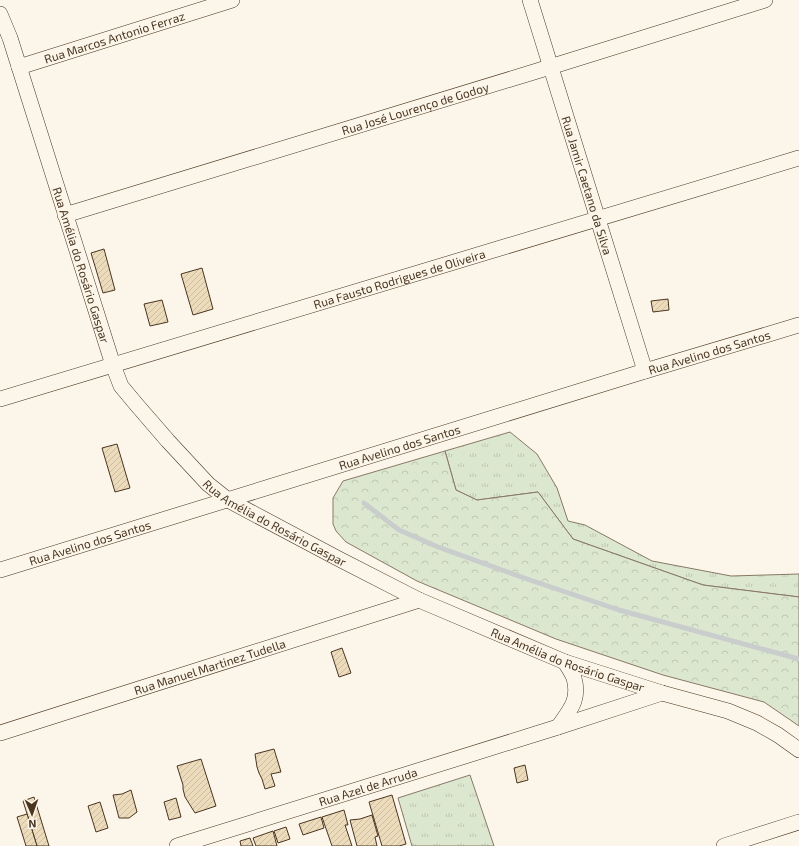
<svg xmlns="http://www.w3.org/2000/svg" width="799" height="846" font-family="'Exo 2',sans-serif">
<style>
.grass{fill:url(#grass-tufts);stroke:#887966}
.forest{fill:url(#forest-crowns);stroke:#887966}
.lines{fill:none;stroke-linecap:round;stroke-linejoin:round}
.stream{stroke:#c9cecd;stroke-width:5}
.building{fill:url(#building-hatch);stroke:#4a3520}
.minor-casing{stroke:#4a3520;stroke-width:16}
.minor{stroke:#fbf6e9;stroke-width:15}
.labels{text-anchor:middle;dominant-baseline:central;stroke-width:3;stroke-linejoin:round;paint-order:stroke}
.street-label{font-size:12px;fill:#4a3520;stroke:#fbf6e9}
</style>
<defs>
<pattern id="grass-tufts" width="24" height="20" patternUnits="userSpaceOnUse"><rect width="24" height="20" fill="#dce7d0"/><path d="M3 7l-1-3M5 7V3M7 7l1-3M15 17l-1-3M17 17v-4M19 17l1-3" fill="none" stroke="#bec7b2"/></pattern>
<pattern id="forest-crowns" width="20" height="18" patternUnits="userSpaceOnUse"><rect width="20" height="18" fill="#dce7d0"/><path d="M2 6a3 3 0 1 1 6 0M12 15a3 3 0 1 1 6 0" fill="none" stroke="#bec7b2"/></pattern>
<pattern id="building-hatch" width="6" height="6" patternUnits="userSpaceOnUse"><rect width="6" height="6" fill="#ecdcbc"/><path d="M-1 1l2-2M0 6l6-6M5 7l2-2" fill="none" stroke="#ccbda1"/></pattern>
</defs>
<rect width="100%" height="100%" fill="#fbf6e9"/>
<g class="grass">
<path d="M 510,432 L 537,454 L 557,488 L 568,521 L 585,525 L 652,561 L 731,576 L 799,574 L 799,597 L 703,585 L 573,539 L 538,492 L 477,500 L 456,490 L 445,451 Z"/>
<path d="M 470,775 L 494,846 L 412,846 L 398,798 Z"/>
</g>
<path class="forest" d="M 445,451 L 456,490 L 477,500 L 538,492 L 573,539 L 703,585 L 799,597 L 799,726 L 764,702 L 663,675 L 556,639 L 417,581 L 346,542 L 336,531 L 333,524 L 333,498 L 343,481 Z"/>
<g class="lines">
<path class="stream" d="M 364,503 L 399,530 L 438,547 L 530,580 L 619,610 L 799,659"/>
</g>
<g class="building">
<path d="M 104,249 L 115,290 L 103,293 L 91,253 Z"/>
<path d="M 202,268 L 213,309 L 193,315 L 181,274 Z"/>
<path d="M 668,299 L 669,310 L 653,312 L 651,301 Z"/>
<path d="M 162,300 L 168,322 L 150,326 L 144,304 Z"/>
<path d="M 117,444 L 130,488 L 115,492 L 102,448 Z"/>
<path d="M 342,648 L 351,673 L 339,677 L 331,652 Z"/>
<path d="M 274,749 L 281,772 L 271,774 L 275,786 L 265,789 L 262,779 L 259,773 L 257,767 L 255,754 Z"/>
<path d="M 201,759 L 216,806 L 195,813 L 185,797 L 183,789 L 183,785 L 177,766 Z"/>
<path d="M 525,765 L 528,780 L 517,783 L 514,768 Z"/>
<path d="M 131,790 L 137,812 L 129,818 L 119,818 L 113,795 L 122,794 Z"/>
<path d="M 392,795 L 406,844 L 399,846 L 382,846 L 369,802 Z"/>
<path d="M 34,797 L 49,846 L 37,846 L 23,801 Z"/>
<path d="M 176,798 L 181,817 L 169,820 L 164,802 Z"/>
<path d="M 100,802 L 108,828 L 96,832 L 88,806 Z"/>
<path d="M 344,810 L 348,825 L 345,825 L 352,846 L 332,846 L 322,817 Z"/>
<path d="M 27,814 L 37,846 L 26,846 L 17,817 Z"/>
<path d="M 372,815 L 378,836 L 375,837 L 377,846 L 357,846 L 350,820 L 360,819 Z"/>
<path d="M 321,817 L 324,828 L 303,835 L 299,824 Z"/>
<path d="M 286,827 L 290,839 L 278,843 L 274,831 Z"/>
<path d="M 273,831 L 277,846 L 256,846 L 253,838 Z"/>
<path d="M 250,838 L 253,846 L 241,846 L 240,841 Z"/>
</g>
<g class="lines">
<g class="minor-casing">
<g id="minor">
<path id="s1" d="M 530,0 L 645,371"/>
<path id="s2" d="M 0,14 L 10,38 L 113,365 L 121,386 L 136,404 L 168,441 L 208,484 L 228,500 L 339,559 L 419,600 L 565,662 L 662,693 L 728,711 L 757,723 L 778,735 L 799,750"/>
<path id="s3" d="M 19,67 L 232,0"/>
<path id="s4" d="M 65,215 L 537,71 L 765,0"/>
<path id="s5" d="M 0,399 L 799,158"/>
<path id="s6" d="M 0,570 L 645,371 L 799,325"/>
<path d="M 558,727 C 570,710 580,700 574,678 C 572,673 568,667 565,662"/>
<path id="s7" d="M 0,733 L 419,600"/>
<path id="s8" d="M 177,846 L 558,727 L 662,693"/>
<path d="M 724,846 L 799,822"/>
</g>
</g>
<use href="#minor" class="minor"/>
</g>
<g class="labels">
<g class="street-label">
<text stroke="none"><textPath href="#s3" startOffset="100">Rua Marcos Antonio Ferraz</textPath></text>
<text stroke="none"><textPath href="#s4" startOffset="366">Rua José Lourenço de Godoy</textPath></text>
<text stroke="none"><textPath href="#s1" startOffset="194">Rua Jamir Caetano da Silva</textPath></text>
<text stroke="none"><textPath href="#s2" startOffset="264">Rua Amélia do Rosário Gaspar</textPath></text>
<text stroke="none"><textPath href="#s5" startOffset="417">Rua Fausto Rodrigues de Oliveira</textPath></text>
<text stroke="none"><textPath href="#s6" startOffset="742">Rua Avelino dos Santos</textPath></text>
<text stroke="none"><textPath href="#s6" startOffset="418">Rua Avelino dos Santos</textPath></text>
<text stroke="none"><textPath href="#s2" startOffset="600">Rua Amélia do Rosário Gaspar</textPath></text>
<text stroke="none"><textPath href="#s6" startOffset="94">Rua Avelino dos Santos</textPath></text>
<text stroke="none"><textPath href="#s2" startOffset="924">Rua Amélia do Rosário Gaspar</textPath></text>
<text stroke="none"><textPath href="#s7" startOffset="220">Rua Manuel Martinez Tudella</textPath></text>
<text stroke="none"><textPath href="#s8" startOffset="200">Rua Azel de Arruda</textPath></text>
</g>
</g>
<g transform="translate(32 814) rotate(178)" stroke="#fbf6e9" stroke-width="3" paint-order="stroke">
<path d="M0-3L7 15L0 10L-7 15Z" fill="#4a3520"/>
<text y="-6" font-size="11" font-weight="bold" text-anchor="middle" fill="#4a3520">N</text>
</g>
</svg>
